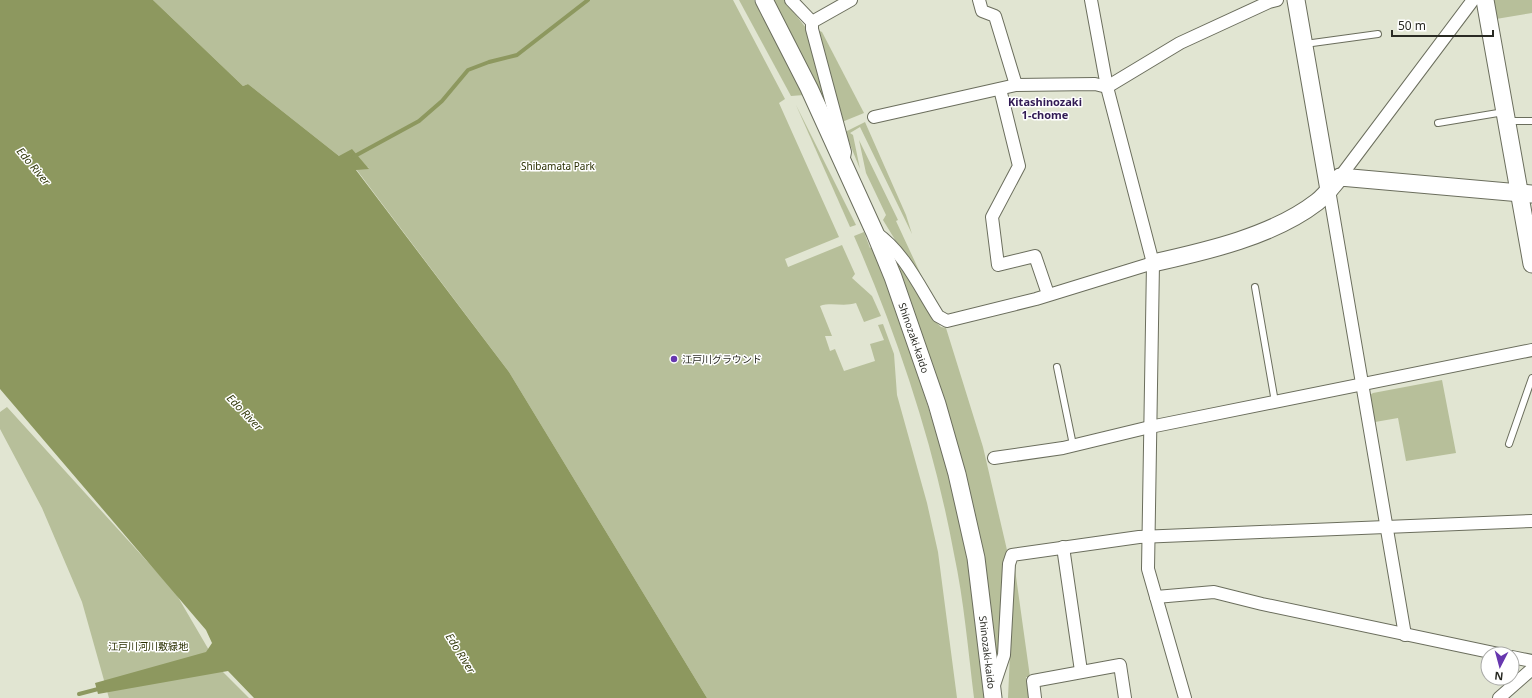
<svg xmlns="http://www.w3.org/2000/svg" width="1532" height="698" font-family="'Noto Sans','Noto Sans JP',sans-serif">
<style>
.green{fill:#b7bf9a}
.water{fill:#8d985f}
.lines{fill:none;stroke-linecap:round;stroke-linejoin:round}
.stream{stroke:#8d985f;stroke-width:4}
.lane-casing{stroke:#6b6e5d;stroke-width:8}
.street-casing{stroke:#6b6e5d;stroke-width:14}
.secondary-casing{stroke:#6b6e5d;stroke-width:19}
.lane{stroke:#fff;stroke-width:6}
.street{stroke:#fff;stroke-width:12}
.secondary{stroke:#fff;stroke-width:17}
.poi-dot{fill:#6737af;stroke:#fff;stroke-width:1.5}
.labels{text-anchor:middle;dominant-baseline:central;stroke-width:3;stroke-linejoin:round;paint-order:stroke}
.park-label{font-size:10px;fill:#292f01;stroke:#fff}
.street-label{font-size:10px;fill:#292a23;stroke:#fff}
.poi-label{font-size:10px;fill:#292a23;stroke:#fff;text-anchor:start}
.neighbourhood-label{font-size:11px;font-weight:bold;fill:#311a54;stroke:#fff}
.water-label{font-size:11px;font-style:italic;fill:#343b0e;stroke:#fff}
</style>
<rect width="100%" height="100%" fill="#e1e5d2"/>
<g class="green">
<path d="M 153,0 L 733,0 L 785,99 L 779,103 L 839,237 L 785,259 L 788,267 L 842,245 L 855,274 L 852,278 L 872,296 L 881,316 L 864,322 L 856,303 C 844,307 831,302 820,306 L 832,336 L 825,336 L 830,351 L 835,349 L 844,371 L 875,361 L 870,344 L 884,340 L 878,325 L 883,324 L 894,354 L 897,395 L 927,503 L 938,552 L 957,698 L 707,698 L 509,372 L 356,169 L 369,168 L 339,156 L 248,84 L 243,86 Z"/>
<path d="M 739,0 L 754,0 L 804,95 L 791,96 Z"/>
<path d="M 771,0 L 784,0 L 806,28 L 832,121 Z"/>
<path d="M 1494,0 L 1532,0 L 1532,13 L 1496,19 Z"/>
<path d="M 820,31 L 822,32 L 864,113 L 842,122 L 819,36 Z"/>
<path d="M 796,105 L 856,225 L 850,227 Z"/>
<path d="M 865,122 L 906,215 L 912,234 L 860,127 L 850,133 L 853,135 L 860,169 L 845,132 Z"/>
<path d="M 859,140 L 898,220 L 896,221 L 936,307 L 883,220 L 886,215 L 866,173 Z"/>
<path d="M 864,232 L 870,248 L 873,247 C 902,328 931,408 953,492 C 970,560 977,629 986,698 L 974,698 C 968,650 964,601 954,554 C 934,445 898,337 854,236 Z"/>
<path d="M 890,250 L 935,321 L 941,327 L 946,328 L 983,447 L 1007,550 L 1003,562 L 999,651 L 996,653 L 985,568 Z"/>
<path d="M 1442,380 L 1456,453 L 1406,461 L 1398,418 L 1375,422 L 1370,395 L 1373,393 Z"/>
<path d="M 7,407 L 175,592 L 220,669 L 249,698 L 109,698 L 82,602 L 42,508 L 0,429 L 0,412 Z"/>
<path d="M 1014,562 L 1030,677 L 1026,677 L 1029,698 L 1008,698 Z"/>
</g>
<path class="water" d="M 0,0 L 153,0 L 243,86 L 248,84 L 339,156 L 352,149 L 369,169 L 356,170 L 509,372 L 707,698 L 254,698 L 228,671 L 98,694 L 95,683 L 206,652 L 212,643 L 206,630 L 0,389 Z"/>
<g class="lines">
<g class="stream">
<path d="M 353,157 L 419,121 L 442,101 L 468,70 L 489,62 L 517,55 L 588,0"/>
<path d="M 79,694 L 102,688"/>
</g>
<g class="lane-casing">
<g id="lane">
<path d="M 1305,44 L 1378,34"/>
<path d="M 1508,121 L 1532,121"/>
<path d="M 1438,123 L 1504,112"/>
<path d="M 1255,287 L 1275,402"/>
<path d="M 1057,367 L 1073,445"/>
<path d="M 1509,444 L 1532,378"/>
</g>
</g>
<g class="street-casing">
<g id="street">
<path d="M 791,0 L 812,22 L 851,0"/>
<path d="M 979,0 L 982,11 L 995,16 L 1016,85"/>
<path d="M 1091,0 L 1107,87 L 1153,263 L 1148,569 L 1185,698"/>
<path d="M 812,22 L 812,29 L 845,152 L 844,157"/>
<path d="M 1000,89 L 1019,166 L 992,217 L 998,265 L 1035,256 L 1048,294"/>
<path d="M 874,117 L 1016,85 L 1095,84 L 1107,87 L 1180,43 L 1269,2 L 1277,0"/>
<path d="M 1340,177 L 1473,0"/>
<path d="M 1329,190 L 1405,635"/>
<path d="M 876,233 C 904,252 920,288 938,316 L 947,321 L 1036,299 L 1153,263"/>
<path d="M 994,458 L 1063,448 L 1150,427 L 1532,350"/>
<path d="M 1063,547 L 1081,671"/>
<path d="M 1156,597 L 1214,592 L 1262,604 L 1499,654"/>
<path d="M 1512,657 L 1532,661"/>
<path d="M 993,688 L 1004,655 L 1009,564 L 1012,555 L 1139,537 L 1532,521"/>
<path d="M 1035,698 L 1033,681 L 1120,665 L 1125,698"/>
<path d="M 1499,698 L 1532,669"/>
</g>
</g>
<g class="secondary-casing">
<g id="secondary">
<path id="s1" d="M 764,0 L 809,88 L 875,233 L 893,277 L 937,404 L 957,474 L 976,558 L 993,698"/>
<path d="M 1296,0 L 1329,190"/>
<path d="M 1485,0 L 1532,264"/>
<path d="M 1153,263 C 1207,251 1273,236 1317,202 C 1326,195 1333,185 1340,177 L 1532,194"/>
</g>
</g>
<use href="#lane" class="lane"/>
<use href="#street" class="street"/>
<use href="#secondary" class="secondary"/>
</g>
<circle class="poi-dot" cx="674" cy="359" r="4"/>
<g class="labels">
<g class="park-label">
<text x="558" y="166">Shibamata Park</text>
<text x="148" y="646">江戸川河川敷緑地</text>
</g>
<g class="street-label">
<text stroke="none"><textPath href="#s1" startOffset="370">Shinozaki-kaido</textPath></text>
<text stroke="none"><textPath href="#s1" startOffset="694">Shinozaki-kaido</textPath></text>
</g>
<g class="poi-label">
<text x="682" y="359">江戸川グラウンド</text>
</g>
<g class="neighbourhood-label">
<text x="1045" y="101">Kitashinozaki<tspan x="1045" dy="13">1-chome</tspan></text>
</g>
<g class="water-label">
<text transform="translate(34 166) rotate(50)">Edo River</text>
<text transform="translate(245 412) rotate(46)">Edo River</text>
<text transform="translate(461 653) rotate(58)">Edo River</text>
</g>
</g>
<g transform="translate(1500 666) rotate(186)"><circle r="19" fill="#ffffff" stroke="#a9aaa7"/>
<path d="M0-3L7 15L0 10L-7 15Z" fill="#6737af"/>
<text y="-6" font-size="11" font-weight="bold" text-anchor="middle" fill="#292a23">N</text>
</g>
<path d="M1392 30v6h101v-6" fill="none" stroke="#292a23" stroke-width="2"/>
<text x="1398" y="30" font-size="12" fill="#292a23" stroke="#ffffff" stroke-width="3" paint-order="stroke">50 m</text>
</svg>
